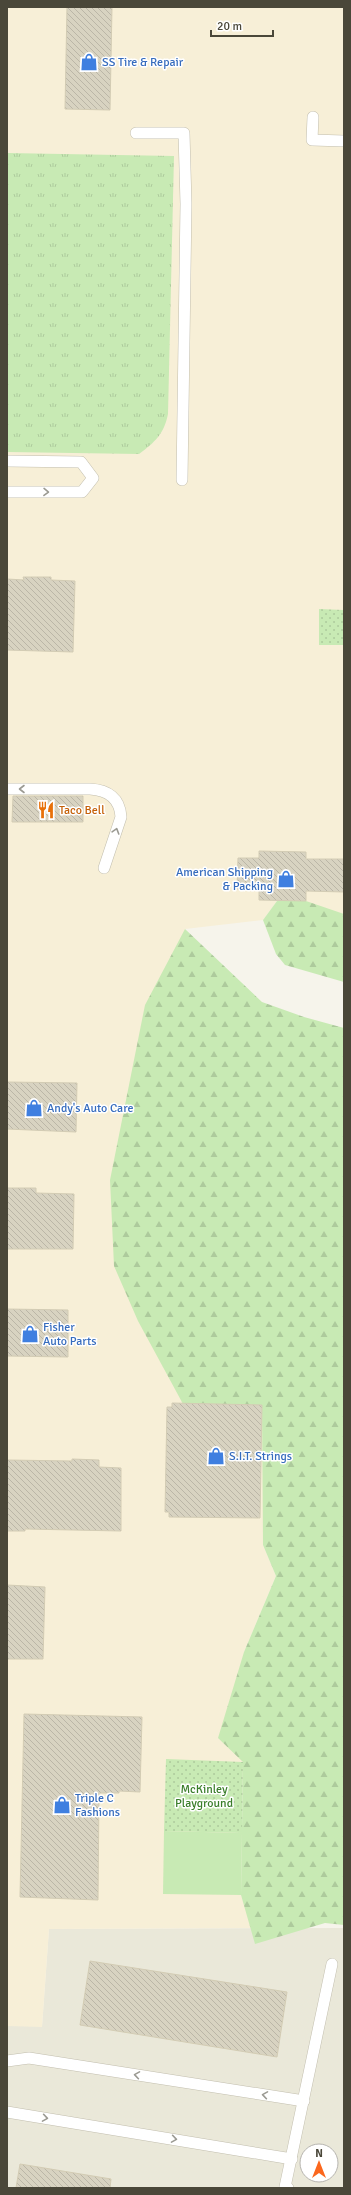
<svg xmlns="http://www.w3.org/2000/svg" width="351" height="2195" font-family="Signika,sans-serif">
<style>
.residential{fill:#eae8d9;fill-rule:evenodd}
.commercial{fill:#f7efd7}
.grass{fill:url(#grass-tufts)}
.forest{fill:url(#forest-firs)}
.park{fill:url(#park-dots)}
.pitch{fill:#c8eab4}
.building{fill:url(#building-back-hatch);stroke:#d3ccb4}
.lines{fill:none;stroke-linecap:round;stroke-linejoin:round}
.lane-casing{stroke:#c2beae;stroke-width:12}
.lane{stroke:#fff;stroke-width:11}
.oneway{stroke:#9b9a92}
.labels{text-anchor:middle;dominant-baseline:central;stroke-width:3;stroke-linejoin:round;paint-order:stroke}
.shop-label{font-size:12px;fill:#366cbe;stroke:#fff;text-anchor:start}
.food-label{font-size:12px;fill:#c56008;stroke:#fff;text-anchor:start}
.park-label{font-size:12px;fill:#3a7e2a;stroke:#fff}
</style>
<defs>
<pattern id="grass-tufts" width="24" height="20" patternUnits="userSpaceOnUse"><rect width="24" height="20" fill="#c8eab4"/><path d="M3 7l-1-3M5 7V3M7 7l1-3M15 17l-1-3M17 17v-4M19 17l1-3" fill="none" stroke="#adca9c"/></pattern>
<pattern id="forest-firs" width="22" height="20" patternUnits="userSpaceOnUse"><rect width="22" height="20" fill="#c8eab4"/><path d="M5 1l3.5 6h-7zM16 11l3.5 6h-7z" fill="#adca9c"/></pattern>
<pattern id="park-dots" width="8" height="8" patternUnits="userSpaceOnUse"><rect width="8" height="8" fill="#c8eab4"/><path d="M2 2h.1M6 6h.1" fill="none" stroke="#adca9c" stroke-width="1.8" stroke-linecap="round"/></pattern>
<pattern id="building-back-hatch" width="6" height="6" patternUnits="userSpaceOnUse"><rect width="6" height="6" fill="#d8d3c1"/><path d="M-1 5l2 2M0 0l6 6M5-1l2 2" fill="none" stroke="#bbb6a7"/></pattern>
</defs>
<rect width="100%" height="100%" fill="#f6f4eb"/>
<path class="residential" d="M 344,1928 L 344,2188 L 7,2188 L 7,2026 L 42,2026 L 49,1929 ZM 307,2151 L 331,2151 L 331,2175 L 307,2175 Z"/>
<path class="commercial" d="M 7,7 L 344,7 L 344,914 L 277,901 L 263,920 L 185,929 L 285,1401 L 263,1545 L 276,1576 L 244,1652 L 241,1895 L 252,1928 L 49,1929 L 42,2027 L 7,2026 Z"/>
<path class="grass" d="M 7,153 L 174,156 L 168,414 C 164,434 155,442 139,454 L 7,452 Z"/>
<g class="forest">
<path d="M 277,901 L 306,901 L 344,914 L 344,982 L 285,965 L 276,954 L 263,920 Z"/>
<path d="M 185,929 L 262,1002 L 304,1017 L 344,1028 L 344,1925 L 325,1923 L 255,1944 L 241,1895 L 243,1762 L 218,1738 L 244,1652 L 276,1576 L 263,1545 L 262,1405 L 183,1404 L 138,1321 L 114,1266 L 110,1180 L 145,1005 Z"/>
</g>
<g class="park">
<path d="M 319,609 L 344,610 L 344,645 L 319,645 Z"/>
<path d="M 166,1759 L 243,1762 L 242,1833 L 164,1831 Z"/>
</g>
<path class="pitch" d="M 164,1831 L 242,1833 L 241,1895 L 163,1894 Z"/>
<g class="building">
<path d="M 67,7 L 112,7 L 110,110 L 65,109 Z"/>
<path d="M 23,577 L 51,577 L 51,580 L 75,581 L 73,652 L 7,650 L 7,579 L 24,580 Z"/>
<path d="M 13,796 L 83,796 L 83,822 L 12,822 Z"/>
<path d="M 259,851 L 306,852 L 306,859 L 344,859 L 344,892 L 306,891 L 306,901 L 259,900 L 259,890 L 237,889 L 238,858 L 259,858 Z"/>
<path d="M 7,1082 L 77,1083 L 76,1132 L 7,1129 Z"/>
<path d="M 7,1188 L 36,1188 L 36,1193 L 74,1194 L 73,1249 L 7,1249 Z"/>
<path d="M 7,1309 L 68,1310 L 68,1357 L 7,1356 Z"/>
<path d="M 172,1403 L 262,1405 L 260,1518 L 169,1517 L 169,1512 L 165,1512 L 167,1407 L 172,1407 Z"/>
<path d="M 72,1459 L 99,1460 L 99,1467 L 121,1468 L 121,1531 L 25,1529 L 25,1531 L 7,1531 L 7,1460 L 72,1461 Z"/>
<path d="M 7,1585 L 45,1587 L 43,1659 L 7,1659 Z"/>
<path d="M 24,1714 L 142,1717 L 140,1792 L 119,1791 L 119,1793 L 99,1793 L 98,1900 L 20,1897 Z"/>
<path d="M 90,1961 L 287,1992 L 277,2057 L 80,2025 Z"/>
<path d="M 20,2164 L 111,2179 L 110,2188 L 16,2188 Z"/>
</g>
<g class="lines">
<g class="lane-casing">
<g id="lane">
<path d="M 313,117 L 312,140 L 344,141"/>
<path d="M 136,133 L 184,133 L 186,204 L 182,480"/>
<path d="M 7,461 L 81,462 L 93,478 L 82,492 L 7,492"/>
<path d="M 7,789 L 90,789 C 108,790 120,798 121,817 L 104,868"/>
<path d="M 7,2061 L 29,2058 L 304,2101"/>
<path d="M 7,2112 L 292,2159"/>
<path d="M 288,2188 L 285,2187 L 332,1964"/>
</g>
</g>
<use href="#lane" class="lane"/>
</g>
<defs><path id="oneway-chevron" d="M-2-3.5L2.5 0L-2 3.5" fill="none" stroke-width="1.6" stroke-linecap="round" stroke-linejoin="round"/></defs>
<g class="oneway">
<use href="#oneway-chevron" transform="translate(46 492) rotate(1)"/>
<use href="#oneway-chevron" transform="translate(22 789) rotate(-180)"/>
<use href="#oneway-chevron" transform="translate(116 831) rotate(-73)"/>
<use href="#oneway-chevron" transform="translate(137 2075) rotate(-171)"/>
<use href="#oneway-chevron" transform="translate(265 2095) rotate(-171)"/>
<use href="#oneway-chevron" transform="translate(45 2118) rotate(9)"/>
<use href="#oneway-chevron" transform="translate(174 2139) rotate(9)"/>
</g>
<defs>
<g id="shop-bare" transform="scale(1.38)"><path d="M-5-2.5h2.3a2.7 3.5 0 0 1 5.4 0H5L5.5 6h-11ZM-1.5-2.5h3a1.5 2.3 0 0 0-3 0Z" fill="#3f7fe0" stroke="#fff" stroke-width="2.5" paint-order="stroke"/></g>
<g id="restaurant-bare" transform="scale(1.38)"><path d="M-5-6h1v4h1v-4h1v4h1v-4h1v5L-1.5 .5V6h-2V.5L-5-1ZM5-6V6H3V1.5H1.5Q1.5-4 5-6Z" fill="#e8710a" stroke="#fff" stroke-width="2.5" paint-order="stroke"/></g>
</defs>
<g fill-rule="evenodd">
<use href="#shop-bare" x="89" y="62"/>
<use href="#restaurant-bare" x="46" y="810"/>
<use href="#shop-bare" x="286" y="879"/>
<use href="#shop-bare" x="34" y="1108"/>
<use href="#shop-bare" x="30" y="1334"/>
<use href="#shop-bare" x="216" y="1456"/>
<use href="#shop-bare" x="62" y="1805"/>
</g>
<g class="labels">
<g class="shop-label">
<text x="102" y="62">SS Tire &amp; Repair</text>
<text x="273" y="872" text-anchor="end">American Shipping<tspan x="273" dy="14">&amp; Packing</tspan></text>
<text x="47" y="1108">Andy's Auto Care</text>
<text x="43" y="1327">Fisher<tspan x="43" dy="14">Auto Parts</tspan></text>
<text x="229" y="1456">S.I.T. Strings</text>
<text x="75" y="1798">Triple C<tspan x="75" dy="14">Fashions</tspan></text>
</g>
<g class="food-label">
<text x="59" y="810">Taco Bell</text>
</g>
<g class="park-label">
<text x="204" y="1789">McKinley<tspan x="204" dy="14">Playground</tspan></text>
</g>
</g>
<rect width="351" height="2195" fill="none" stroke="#4a4739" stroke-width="16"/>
<g transform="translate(319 2163)"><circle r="19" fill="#ffffff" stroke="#b7b5b0"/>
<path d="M0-3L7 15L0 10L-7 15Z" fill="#fb671d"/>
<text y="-6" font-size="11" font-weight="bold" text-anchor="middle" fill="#4a4739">N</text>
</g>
<path d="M211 30v6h62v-6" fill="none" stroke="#4a4739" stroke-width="2"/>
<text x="217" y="30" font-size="12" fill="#4a4739" stroke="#ffffff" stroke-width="3" paint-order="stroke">20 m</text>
</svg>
